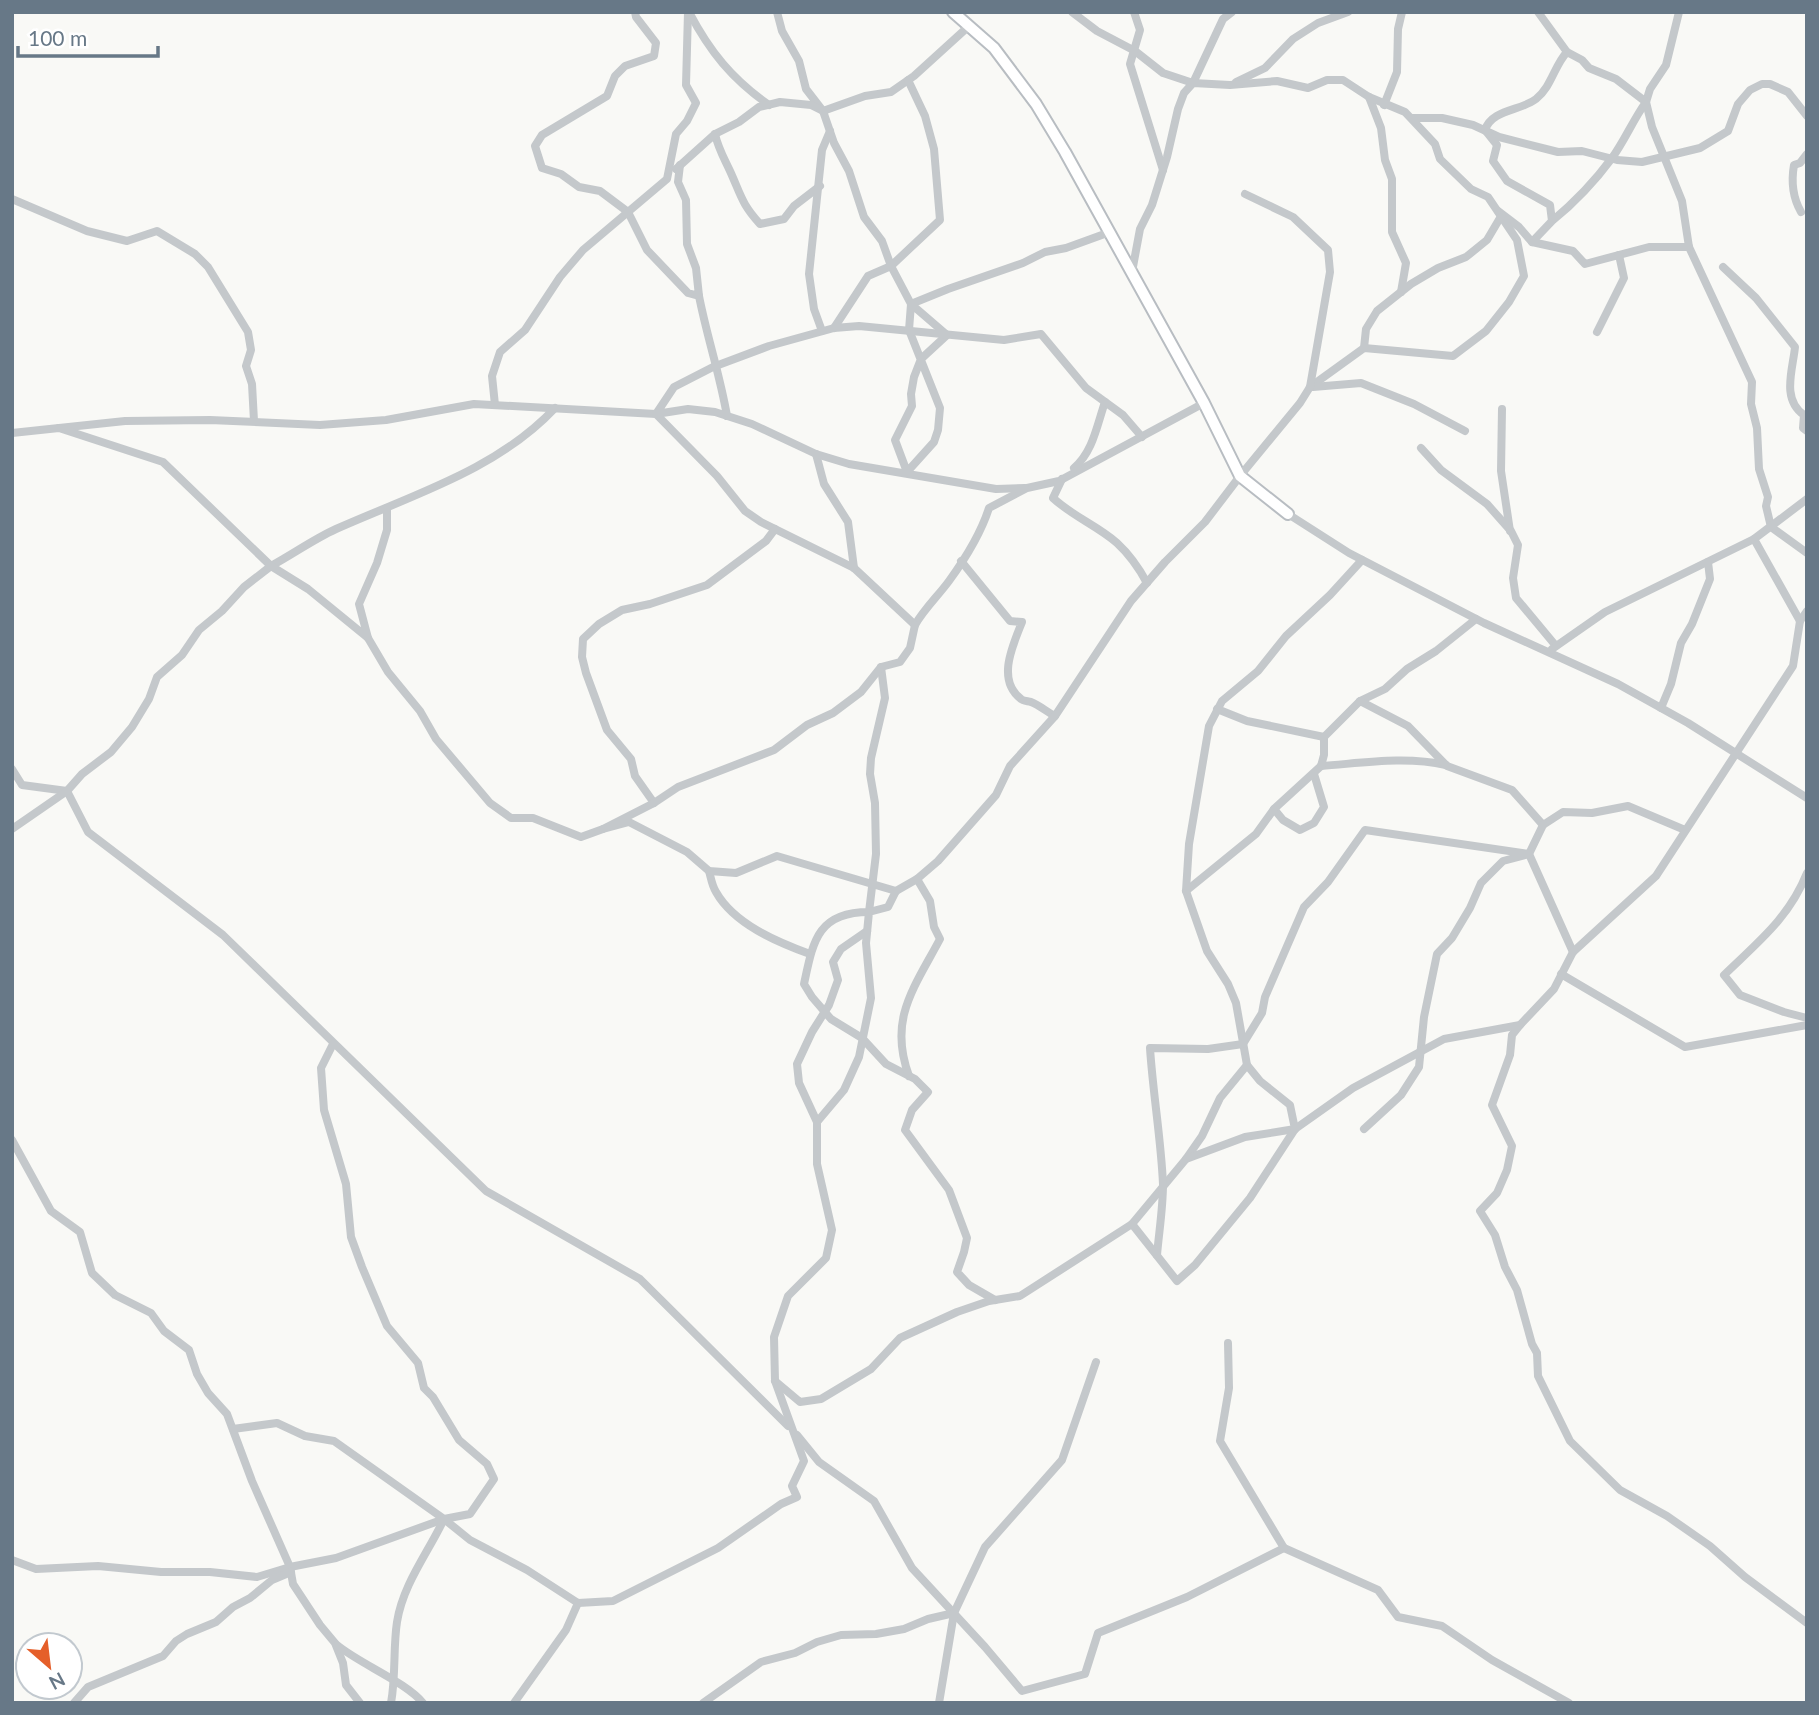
<svg xmlns="http://www.w3.org/2000/svg" width="1819" height="1715" font-family="Lato,sans-serif">
<style>
.lines{fill:none;stroke-linecap:round;stroke-linejoin:round}
.secondary-casing{stroke:#b8bdc2;stroke-width:14}
.street{stroke:#c4c8cb;stroke-width:8}
.secondary{stroke:#fff;stroke-width:10}
</style>
<rect width="100%" height="100%" fill="#f9f9f6"/>
<g class="lines">
<g class="secondary-casing">
<path id="secondary" d="M 953,12 L 994,48 L 1036,104 L 1065,152 L 1204,403 L 1240,476 L 1288,514"/>
</g>
<g class="street">
<path d="M 635,12 L 636,17 L 656,43 L 654,56 L 625,66 L 615,76 L 607,96 L 542,135 L 535,146 L 542,168 L 561,174 L 579,187 L 600,191 L 628,212 L 647,250 L 688,293 L 699,296 L 696,268 L 687,244 L 686,200 L 678,182 L 680,165"/>
<path d="M 689,12 C 710,52 732,79 769,105"/>
<path d="M 777,12 L 782,31 L 799,61 L 806,89 L 823,111 L 834,143 L 849,171 L 864,217 L 882,241 L 891,266 L 911,304 L 909,330 L 940,408 L 938,430 L 934,442 L 907,472 L 895,440 L 912,406 L 911,394 L 914,377 L 921,359 L 947,335 L 911,304 L 948,289 L 1023,263 L 1045,252 L 1066,248 L 1110,232"/>
<path d="M 1072,12 L 1097,31 L 1135,51 L 1163,73 L 1193,83 L 1223,19 L 1232,12"/>
<path d="M 1134,12 L 1140,30 L 1130,64 L 1163,170"/>
<path d="M 1538,12 L 1567,52"/>
<path d="M 1679,12 L 1666,65 L 1650,89 L 1646,102 L 1652,127 L 1682,201 L 1689,247 L 1752,382 L 1751,404 L 1757,428 L 1759,469 L 1768,497 L 1766,506 L 1771,527 L 1807,553"/>
<path d="M 1236,82 L 1265,68 L 1293,39 L 1318,23 L 1348,12"/>
<path d="M 1369,97 L 1381,128 L 1385,160 L 1392,179 L 1392,232 L 1406,263 L 1401,292"/>
<path d="M 1384,105 L 1397,72 L 1398,29 L 1402,12"/>
<path d="M 1412,118 L 1442,118 L 1473,125 L 1499,137 L 1558,152 L 1582,151 L 1617,160 L 1642,162 L 1700,148 L 1728,131 L 1738,104 L 1750,90 L 1762,84 L 1770,84 L 1788,92 L 1807,116"/>
<path d="M 715,134 C 718,148 724,158 730,171 C 741,195 741,203 760,224 L 784,219 L 794,206 L 820,186"/>
<path d="M 676,169 L 715,134 L 739,122 L 759,107 L 780,102 L 811,105 L 823,111 L 865,96 L 891,92 L 914,76 L 969,26"/>
<path d="M 12,199 L 87,231 L 127,241 L 157,231 L 195,254 L 208,267 L 248,332 L 251,350 L 246,366 L 252,384 L 254,421"/>
<path d="M 1498,211 L 1519,227 L 1532,242"/>
<path d="M 1801,212 C 1793,198 1791,182 1794,165 L 1800,163 L 1807,154"/>
<path d="M 1552,221 C 1574,203 1595,181 1612,158 C 1625,140 1633,120 1646,102 L 1616,79 L 1589,68 L 1582,60 L 1567,52 C 1554,66 1552,86 1536,99 C 1521,111 1492,109 1485,130 L 1497,145 L 1493,161 L 1507,181 L 1550,205 L 1552,221 L 1532,242 L 1573,251 L 1585,264 L 1649,247 L 1689,247"/>
<path d="M 1723,267 L 1756,298 L 1795,347 C 1793,369 1781,399 1804,415 L 1803,428 L 1807,431"/>
<path d="M 1132,272 L 1140,229 L 1152,205 L 1167,157 L 1178,109 L 1184,93 L 1193,83 L 1230,85 L 1277,81 L 1308,88 L 1327,80 L 1343,80 L 1369,97 L 1405,112 L 1435,144 L 1440,159 L 1471,189 L 1488,197 L 1517,240 L 1524,276 L 1509,302 L 1486,331 L 1453,356 L 1364,348 L 1310,387"/>
<path d="M 699,296 C 707,337 720,375 727,416"/>
<path d="M 834,328 L 868,276 L 891,266 L 940,220 L 934,149 L 925,116 L 908,80"/>
<path d="M 822,331 L 814,309 L 809,274 L 822,150 L 830,131"/>
<path d="M 1597,332 L 1624,278 L 1619,255"/>
<path d="M 1364,348 L 1366,329 L 1377,311 L 1411,284 L 1438,268 L 1466,257 L 1487,240 L 1500,218"/>
<path d="M 1313,387 L 1361,383 L 1414,404 L 1465,431"/>
<path d="M 495,405 L 492,376 L 500,352 L 525,330 L 560,277 L 583,250 L 667,179 L 676,134 L 687,121 L 696,103 L 686,85 L 688,12"/>
<path d="M 1502,409 L 1501,471 L 1510,531"/>
<path d="M 59,428 L 125,421 L 210,420 L 320,425 L 386,420 L 474,404 L 656,414 L 717,476 L 745,511 L 761,522 L 854,568 L 915,625 C 924,609 938,596 949,581 C 965,559 981,533 989,508 L 1027,488 L 1059,481 L 1204,403"/>
<path d="M 12,433 L 59,428 L 163,462 L 271,566 C 293,554 314,539 336,529 C 412,495 497,470 555,408"/>
<path d="M 1421,448 L 1441,470 L 1487,504 L 1511,531 L 1518,545 L 1513,578 L 1516,598 L 1556,646"/>
<path d="M 816,454 L 824,484 L 848,522 L 854,568"/>
<path d="M 1074,468 C 1093,452 1097,425 1105,402"/>
<path d="M 1062,479 L 1053,498 C 1072,516 1098,526 1117,543 C 1130,555 1139,568 1147,583"/>
<path d="M 1025,488 L 996,489 L 849,464 L 816,454 L 752,424 L 715,412 L 688,409 L 656,414 L 674,387 L 713,367 L 769,346 L 834,328 L 859,326 L 1004,340 L 1041,334 L 1086,388 L 1123,415 L 1142,437"/>
<path d="M 1288,514 L 1349,553 L 1484,623 L 1618,684 L 1688,723 L 1807,798"/>
<path d="M 961,561 L 1010,621 L 1022,622 C 1013,645 996,680 1021,699 C 1023,701 1027,701 1031,702 C 1039,705 1047,712 1055,716"/>
<path d="M 1800,621 L 1807,611"/>
<path d="M 368,638 L 388,672 L 420,711 L 436,739 L 490,803 L 511,818 L 533,818 L 581,837 L 603,829"/>
<path d="M 1552,649 L 1605,612 L 1754,539"/>
<path d="M 881,667 L 885,698 L 871,758 L 870,774 L 875,803 L 876,854 L 869,912 C 817,912 813,942 804,984 L 812,997 L 831,1019 L 862,1038 L 886,1064 L 915,1079 L 928,1092 L 912,1110 L 905,1130 L 949,1190 L 967,1238 L 964,1252 L 957,1272 L 969,1285 L 995,1300"/>
<path d="M 1360,701 L 1385,689 L 1407,669 L 1436,651 L 1476,619"/>
<path d="M 1661,708 L 1671,684 L 1681,643 L 1692,624 L 1710,579 L 1708,562"/>
<path d="M 1217,709 L 1247,721 L 1324,737"/>
<path d="M 1321,766 C 1363,763 1405,756 1446,765"/>
<path d="M 12,769 L 22,785 L 67,791 L 88,832 L 223,935 L 486,1191 L 640,1279 L 788,1426"/>
<path d="M 654,803 L 635,776 L 631,759 L 607,730 L 586,673 L 582,657 L 583,639 L 599,624 L 622,610 L 650,604 L 707,585 L 766,541 L 775,529"/>
<path d="M 1274,809 L 1283,820 L 1300,830 L 1314,823 L 1324,807 L 1314,774"/>
<path d="M 12,829 L 67,791 L 82,774 L 111,752 L 132,727 L 149,699 L 157,677 L 182,655 L 199,630 L 222,611 L 244,587 L 271,566 L 308,589 L 368,638 L 359,604 L 377,563 L 387,530 L 387,508"/>
<path d="M 709,871 C 711,878 712,886 716,892 C 734,924 777,942 810,954"/>
<path d="M 1807,873 C 1789,918 1758,942 1724,975 L 1740,995 L 1784,1012 L 1807,1018"/>
<path d="M 896,891 L 777,856 L 736,873 L 709,871 L 687,852 L 629,822 L 603,829 L 654,803 L 678,787 L 774,750 L 807,725 L 833,713 L 861,692 L 881,667 L 900,662 L 910,648 L 915,625"/>
<path d="M 1186,891 L 1256,834 L 1274,809 L 1321,766 L 1324,755 L 1324,737 L 1360,701 L 1408,726 L 1447,766 L 1512,790 L 1543,825 L 1563,812 L 1592,813 L 1628,806 L 1685,830"/>
<path d="M 1561,974 L 1685,1047 L 1807,1025"/>
<path d="M 1520,1025 L 1512,1035 L 1510,1055 L 1492,1105 L 1512,1146 L 1507,1170 L 1497,1193 L 1480,1211 L 1495,1235 L 1505,1267 L 1517,1290 L 1532,1344 L 1537,1353 L 1538,1376 L 1570,1441 L 1620,1490 L 1667,1516 L 1710,1546 L 1745,1577 L 1807,1623"/>
<path d="M 909,1076 C 888,1019 914,988 940,939 L 934,927 L 930,901 L 917,879"/>
<path d="M 817,1122 L 799,1083 L 797,1064 L 812,1032 L 829,1005 L 838,980 L 833,962 L 841,949 L 867,931"/>
<path d="M 1364,1129 L 1401,1095 L 1419,1067 L 1424,1017 L 1437,954 L 1452,938 L 1470,908 L 1481,883 L 1503,861 L 1529,854 L 1543,825"/>
<path d="M 12,1140 L 51,1211 L 80,1232 L 92,1273 L 115,1295 L 151,1313 L 164,1331 L 189,1350 L 197,1374 L 208,1393 L 227,1414 L 252,1481 L 290,1567 L 293,1584 L 320,1625 L 335,1643 L 343,1663 L 346,1685 L 360,1703"/>
<path d="M 1186,1159 L 1202,1136 L 1220,1098 L 1247,1065"/>
<path d="M 1132,1224 L 1186,1159 L 1245,1137 L 1295,1129 L 1290,1105 L 1260,1081 L 1247,1065 L 1236,1003 L 1228,984 L 1207,951 L 1186,891 L 1189,844 L 1209,726 L 1222,701 L 1258,671 L 1286,636 L 1330,595 L 1362,560"/>
<path d="M 1157,1255 C 1159,1232 1163,1208 1163,1184 C 1161,1139 1153,1094 1150,1048 L 1208,1049 L 1243,1044 L 1262,1013 L 1265,997 L 1304,907 L 1328,882 L 1365,830 L 1529,854 L 1573,952"/>
<path d="M 1228,1343 L 1229,1388 L 1220,1441 L 1284,1548 L 1378,1590 L 1398,1617 L 1442,1626 L 1492,1660 L 1569,1703"/>
<path d="M 775,1381 L 800,1402 L 821,1399 L 871,1369 L 900,1338 L 957,1312 L 989,1301 L 1020,1296 L 1132,1224 L 1177,1281 L 1195,1265 L 1250,1198 L 1295,1129 L 1353,1088 L 1444,1039 L 1520,1025 L 1554,989 L 1573,952 L 1656,876 L 1793,666 L 1800,621 L 1754,539 L 1807,499"/>
<path d="M 233,1429 L 277,1423 L 305,1436 L 334,1441 L 444,1519 L 470,1514 L 494,1479 L 487,1464 L 459,1440 L 433,1397 L 424,1388 L 418,1363 L 387,1326 L 362,1267 L 351,1237 L 346,1184 L 324,1110 L 321,1068 L 333,1044"/>
<path d="M 797,1435 L 819,1462 L 874,1501 L 912,1568 L 985,1647 L 1022,1691 L 1085,1674 L 1098,1633 L 1187,1597 L 1284,1548"/>
<path d="M 12,1560 L 36,1569 L 98,1566 L 161,1572 L 210,1572 L 257,1577 L 290,1567 L 336,1558 L 444,1519 L 470,1540 L 527,1570 L 578,1603 L 613,1601 L 718,1548 L 781,1504 L 797,1497 L 792,1486 L 804,1461 L 775,1381 L 774,1337 L 788,1296 L 826,1258 L 832,1230 L 817,1164 L 817,1122 L 844,1090 L 859,1057 L 871,998 L 866,943 L 869,912 L 888,907 L 896,891 L 917,879 L 938,861 L 996,795 L 1010,766 L 1055,716 L 1131,601 L 1165,562 L 1205,522 L 1240,476 L 1300,403 L 1310,387 L 1330,272 L 1328,250 L 1293,217 L 1245,194"/>
<path d="M 337,1645 C 360,1664 406,1682 423,1703"/>
<path d="M 74,1703 L 88,1687 L 163,1656 L 176,1641 L 187,1634 L 216,1622 L 233,1607 L 250,1598 L 272,1580 L 291,1572"/>
<path d="M 391,1703 C 396,1676 393,1648 397,1622 C 403,1584 428,1553 444,1519"/>
<path d="M 514,1703 L 566,1630 L 578,1603"/>
<path d="M 703,1703 L 761,1662 L 795,1653 L 817,1642 L 841,1635 L 876,1634 L 904,1629 L 928,1619 L 954,1613"/>
<path d="M 939,1703 L 954,1613 L 985,1547 L 1062,1460 L 1096,1362"/>
</g>
<use href="#secondary" class="secondary"/>
</g>
<rect width="1819" height="1715" fill="none" stroke="#677887" stroke-width="28"/>
<g transform="translate(49 1666) rotate(152)"><circle r="33" fill="#ffffff" stroke="#c2c9cf" stroke-width="2"/>
<path d="M0-5L12 26L0 18L-12 26Z" fill="#e55f2a"/>
<text y="-10" font-size="19" font-weight="bold" text-anchor="middle" fill="#677887">N</text>
</g>
<path d="M18 46v10h140v-10" fill="none" stroke="#677887" stroke-width="3.5"/>
<text x="28" y="46" font-size="21" fill="#677887" stroke="#ffffff" stroke-width="5" paint-order="stroke">100 m</text>
</svg>
